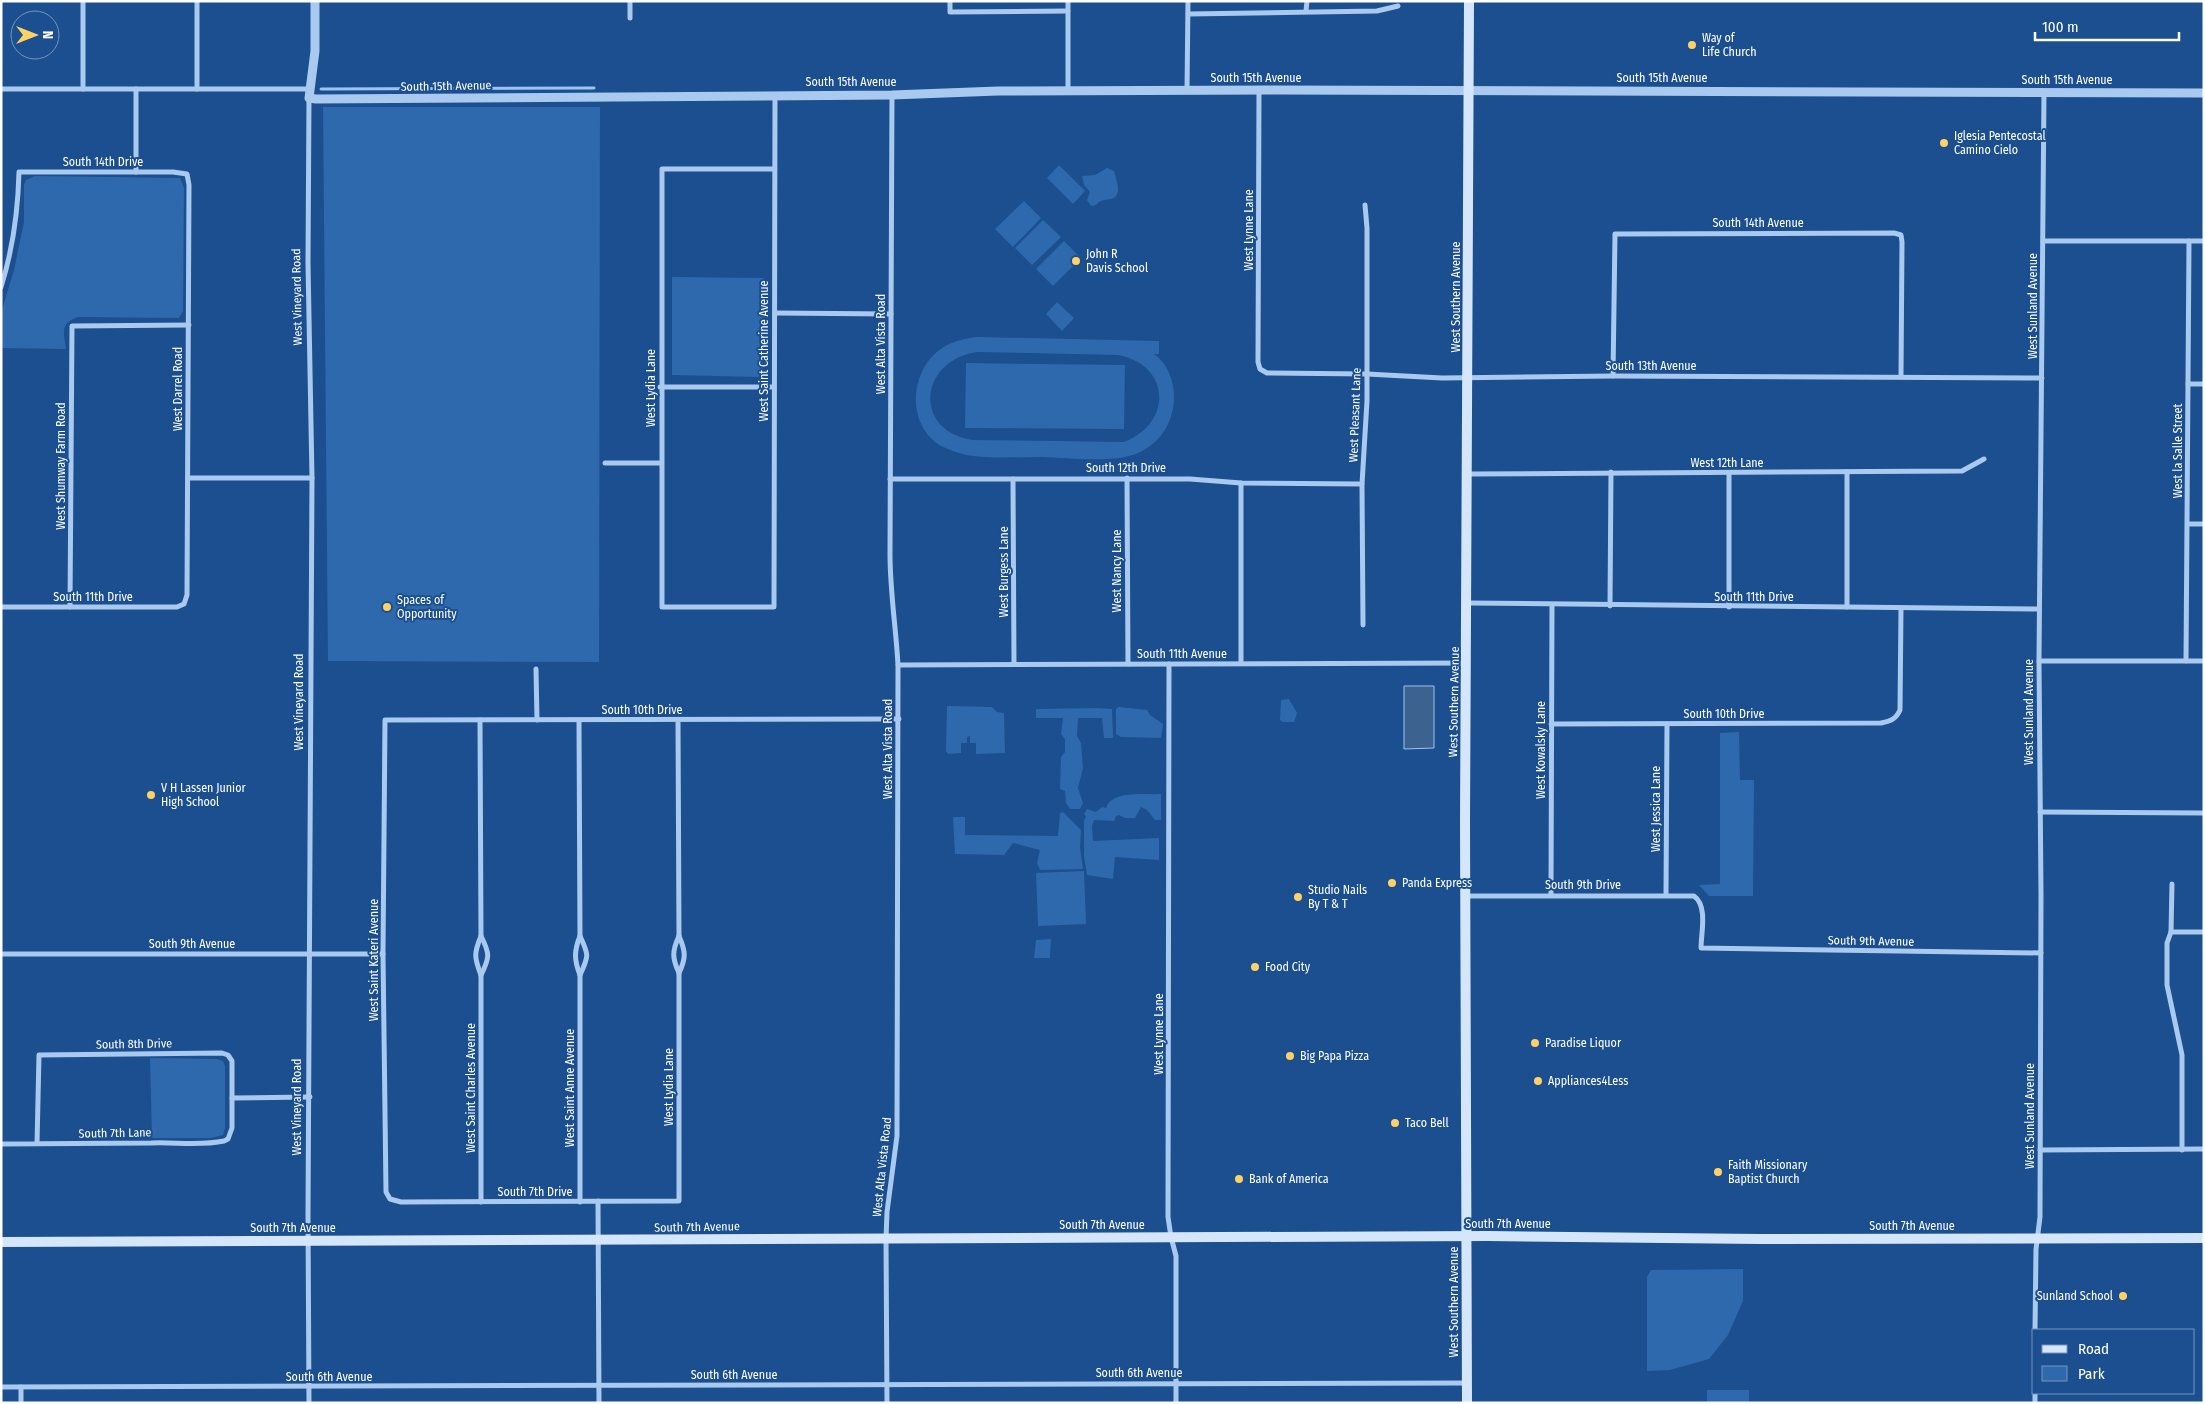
<svg xmlns="http://www.w3.org/2000/svg" width="2205" height="1404" font-family="'Fira Sans Condensed',sans-serif">
<style>
.green{fill:#2e69ad;fill-rule:evenodd}
.water{fill:#3c6290;stroke:#9cc4f0}
.lines{fill:none;stroke-linecap:round;stroke-linejoin:round}
.stream{stroke:#9cc4f0;stroke-width:3}
.minor{stroke:#a9c9ee;stroke-width:5}
.tertiary{stroke:#a9c9ee;stroke-width:9}
.secondary{stroke:#d6e6fa;stroke-width:10}
.poi-dot{fill:#ffd166;stroke:#1b4f8f;stroke-width:2}
.labels{text-anchor:middle;dominant-baseline:central;stroke-width:4;stroke-linejoin:round;paint-order:stroke}
.poi-label{font-size:12px;fill:#fff;stroke:#1b4f8f;text-anchor:start}
.street-label{font-size:12px;fill:#fff;stroke:#1b4f8f}
</style>
<rect width="100%" height="100%" fill="#1b4f8f"/>
<g class="green">
<path d="M 323,107 L 600,107 L 599,662 L 328,661 Z"/>
<path d="M 1059,165 L 1085,191 L 1073,204 L 1047,178 Z"/>
<path d="M 1107,168 L 1114,171 C 1116,179 1122,193 1114,198 C 1110,200 1105,199 1101,201 C 1096,203 1097,206 1091,206 L 1087,200 L 1090,192 L 1084,185 L 1082,176 L 1095,175 Z"/>
<path d="M 35,176 L 180,178 L 184,188 L 183,311 L 179,318 L 78,317 C 59,323 64,334 66,349 L 1,348 L 1,313 L 14,270 L 24,222 L 24,185 L 26,180 Z"/>
<path d="M 1024,201 L 1041,218 L 1013,247 L 995,229 Z"/>
<path d="M 1043,220 L 1061,237 L 1032,265 L 1015,248 Z"/>
<path d="M 1064,241 L 1081,258 L 1053,286 L 1036,269 Z"/>
<path d="M 672,277 L 764,278 L 763,375 L 761,377 L 672,375 Z"/>
<path d="M 1057,302 L 1074,318 L 1062,331 L 1046,314 Z"/>
<path d="M 976,337 L 1159,341 L 1159,354 L 1154,354 C 1173,367 1178,396 1171,416 C 1165,436 1149,451 1129,456 C 1109,462 1064,458 1042,457 C 1017,457 990,459 966,455 C 958,453 949,450 941,446 C 907,426 909,374 938,351 C 949,342 962,339 976,337 ZM 977,352 L 1118,355 C 1171,365 1173,423 1124,442 L 973,440 C 913,432 918,361 977,352 Z"/>
<path d="M 966,363 L 1125,365 L 1124,429 L 965,428 Z"/>
<path d="M 1289,699 L 1297,713 L 1294,722 L 1283,722 L 1280,720 L 1281,700 Z"/>
<path d="M 947,706 L 992,707 L 997,712 L 1004,713 L 1005,753 L 976,754 L 976,743 L 970,743 L 970,736 L 967,737 L 967,743 L 961,743 L 961,753 L 948,754 L 946,751 Z"/>
<path d="M 1119,707 L 1147,710 L 1150,715 L 1163,724 L 1161,738 L 1121,737 L 1116,734 L 1116,709 Z"/>
<path d="M 1098,708 L 1112,709 L 1113,738 L 1104,738 L 1102,718 L 1078,718 L 1077,736 L 1081,743 L 1083,768 L 1078,788 L 1083,803 L 1080,809 L 1070,809 L 1066,803 L 1065,791 L 1060,789 L 1061,757 L 1065,752 L 1065,739 L 1061,734 L 1063,718 L 1036,718 L 1036,709 Z"/>
<path d="M 1739,732 L 1740,780 L 1754,780 L 1753,896 L 1709,896 L 1699,885 L 1720,884 L 1720,733 Z"/>
<path d="M 1161,794 L 1161,820 L 1155,820 L 1147,810 L 1141,807 L 1135,818 L 1125,818 L 1119,815 L 1116,816 L 1114,821 L 1094,820 L 1092,826 L 1093,841 L 1159,838 L 1159,860 L 1115,857 L 1113,879 L 1087,875 L 1084,856 L 1084,821 L 1086,816 L 1084,814 L 1087,809 L 1096,812 L 1102,807 L 1106,808 C 1112,790 1145,795 1161,794 Z"/>
<path d="M 1063,812 L 1081,830 L 1080,847 L 1083,869 L 1040,870 L 1037,863 L 1040,850 L 1013,843 L 1004,855 L 955,854 L 953,817 L 965,817 L 965,835 L 1058,836 L 1060,813 Z"/>
<path d="M 1084,871 L 1086,924 L 1038,926 L 1036,873 Z"/>
<path d="M 1051,939 L 1050,958 L 1034,958 L 1036,940 Z"/>
<path d="M 150,1058 L 217,1059 L 223,1061 L 225,1066 L 225,1128 L 223,1135 L 211,1138 L 152,1138 Z"/>
<path d="M 1743,1269 L 1743,1301 L 1728,1335 L 1709,1359 L 1670,1370 L 1647,1371 L 1647,1277 L 1651,1270 Z"/>
<rect x="1707" y="1390" width="42" height="13"/>
</g>
<path class="water" d="M 1404,686 L 1434,686 L 1434,748 L 1404,749 Z"/>
<g class="lines">
<path class="stream" d="M 321,89 L 594,88"/>
<g class="minor">
<path d="M 950,1 L 950,12 L 1068,11"/>
<path d="M 1068,1 L 1068,91"/>
<path d="M 1306,11 L 1307,1"/>
<path d="M 1188,14 L 1377,11 L 1398,6"/>
<path d="M 630,18 L 630,1"/>
<path d="M 1,89 L 311,89"/>
<path d="M 83,89 L 83,1"/>
<path d="M 197,89 L 197,1"/>
<path d="M 1259,90 L 1258,362 L 1260,369 L 1267,373 L 1367,374 L 1442,378 L 1613,376 L 2042,378"/>
<path d="M 1187,91 L 1188,1"/>
<path d="M 309,98 L 308,263 L 312,478 L 308,1216 L 309,1403"/>
<path d="M 775,169 L 662,169 L 662,607 L 774,607 L 775,95"/>
<path d="M 136,172 L 136,89"/>
<path d="M 2043,241 L 2204,241"/>
<path d="M 1,287 C 13,249 18,212 19,172 L 173,172 L 187,174 L 189,185 L 187,595 L 184,604 L 177,607 L 1,607"/>
<path d="M 775,313 L 891,314"/>
<path d="M 1613,376 L 1615,234 L 1894,233 L 1901,235 L 1902,242 L 1901,377"/>
<path d="M 2188,384 L 2204,384"/>
<path d="M 660,387 L 774,387"/>
<path d="M 605,463 L 661,463"/>
<path d="M 1847,472 L 1847,607"/>
<path d="M 1468,474 L 1962,471 L 1984,459"/>
<path d="M 188,478 L 312,478"/>
<path d="M 1127,478 L 1128,664"/>
<path d="M 890,479 L 1190,479 L 1241,483 L 1362,484"/>
<path d="M 1013,479 L 1014,664"/>
<path d="M 1241,483 L 1241,663"/>
<path d="M 2188,524 L 2204,524"/>
<path d="M 1468,603 L 2039,609"/>
<path d="M 1610,606 L 1611,472"/>
<path d="M 70,607 L 72,326 L 189,325"/>
<path d="M 1729,607 L 1729,473"/>
<path d="M 1363,625 L 1362,484 L 1367,401 L 1367,228 L 1365,205"/>
<path d="M 2039,661 L 2204,661"/>
<path d="M 2186,661 L 2189,241"/>
<path d="M 1169,664 L 1168,1217 L 1171,1237 L 1176,1256 L 1176,1403"/>
<path d="M 898,665 L 1466,663"/>
<path d="M 536,669 L 537,720"/>
<path d="M 480,720 L 481,936 C 474,953 474,957 481,975 L 481,1202"/>
<path d="M 579,720 L 580,936 C 574,951 574,960 580,975 L 580,1202"/>
<path d="M 678,720 L 679,936 C 672,951 672,958 679,973 L 679,1201 L 401,1202 L 390,1199 L 386,1192 L 383,954 L 385,720 L 899,719"/>
<path d="M 1551,724 L 1881,723 C 1891,721 1896,719 1900,710 L 1901,608"/>
<path d="M 2040,812 L 2204,813"/>
<path d="M 2172,884 L 2171,932 L 2167,943 L 2167,985 L 2182,1055 L 2182,1150"/>
<path d="M 1551,895 L 1552,605"/>
<path d="M 1666,895 L 1667,724"/>
<path d="M 1465,896 L 1694,896 C 1708,906 1701,933 1701,948 L 2041,953"/>
<path d="M 2171,932 L 2204,932"/>
<path d="M 580,936 C 589,955 589,956 580,975"/>
<path d="M 679,936 C 686,952 686,958 679,973"/>
<path d="M 1,954 L 383,954"/>
<path d="M 481,975 C 490,957 490,954 481,936"/>
<path d="M 232,1098 L 310,1097"/>
<path d="M 1,1144 C 51,1144 101,1143 151,1143 C 175,1142 201,1146 224,1141 L 228,1139 L 232,1128 L 232,1061 L 228,1055 L 222,1053 L 39,1055 L 37,1144"/>
<path d="M 2040,1150 L 2204,1149"/>
<path d="M 598,1201 L 599,1403"/>
<path d="M 2035,1330 L 2036,1249 L 2040,1217 L 2041,894 L 2039,661 L 2044,93"/>
<path d="M 1,1387 L 1467,1383"/>
<path d="M 21,1387 L 21,1403"/>
<path d="M 2035,1393 L 2035,1403"/>
<path d="M 887,1403 L 886,1239 L 887,1212 L 897,1136 L 898,665 C 896,628 890,592 890,554 L 892,95"/>
</g>
<path class="tertiary" d="M 315,1 L 315,51 L 309,98 L 316,99 L 892,95 L 998,91 L 1274,90 L 2204,93"/>
<g class="secondary">
<path d="M 1,1242 L 1488,1236 L 1760,1239 L 2204,1238"/>
<path d="M 1467,1403 L 1465,822 L 1469,1"/>
</g>
</g>
<g class="poi-dot">
<circle cx="1692" cy="45" r="5"/>
<circle cx="1944" cy="143" r="5"/>
<circle cx="1076" cy="261" r="5"/>
<circle cx="387" cy="607" r="5"/>
<circle cx="151" cy="795" r="5"/>
<circle cx="1392" cy="883" r="5"/>
<circle cx="1298" cy="897" r="5"/>
<circle cx="1255" cy="967" r="5"/>
<circle cx="1535" cy="1043" r="5"/>
<circle cx="1290" cy="1056" r="5"/>
<circle cx="1538" cy="1081" r="5"/>
<circle cx="1395" cy="1123" r="5"/>
<circle cx="1718" cy="1172" r="5"/>
<circle cx="1239" cy="1179" r="5"/>
<circle cx="2123" cy="1296" r="5"/>
</g>
<g class="labels">
<g class="poi-label">
<text x="1702" y="38">Way of<tspan x="1702" dy="14">Life Church</tspan></text>
<text x="1954" y="136">Iglesia Pentecostal<tspan x="1954" dy="14">Camino Cielo</tspan></text>
<text x="1086" y="254">John R<tspan x="1086" dy="14">Davis School</tspan></text>
<text x="397" y="600">Spaces of<tspan x="397" dy="14">Opportunity</tspan></text>
<text x="161" y="788">V H Lassen Junior<tspan x="161" dy="14">High School</tspan></text>
<text x="1402" y="883">Panda Express</text>
<text x="1308" y="890">Studio Nails<tspan x="1308" dy="14">By T &amp; T</tspan></text>
<text x="1265" y="967">Food City</text>
<text x="1545" y="1043">Paradise Liquor</text>
<text x="1300" y="1056">Big Papa Pizza</text>
<text x="1548" y="1081">Appliances4Less</text>
<text x="1405" y="1123">Taco Bell</text>
<text x="1728" y="1165">Faith Missionary<tspan x="1728" dy="14">Baptist Church</tspan></text>
<text x="1249" y="1179">Bank of America</text>
<text x="2113" y="1296" text-anchor="end">Sunland School</text>
</g>
<g class="street-label">
<text x="1256" y="78">South 15th Avenue</text>
<text x="1662" y="78">South 15th Avenue</text>
<text x="2067" y="80">South 15th Avenue</text>
<text x="851" y="82">South 15th Avenue</text>
<text transform="translate(446 86) rotate(-1)">South 15th Avenue</text>
<text x="103" y="162">South 14th Drive</text>
<text x="1758" y="223">South 14th Avenue</text>
<text transform="translate(1249 230) rotate(-90)">West Lynne Lane</text>
<text transform="translate(297 297) rotate(-91)">West Vineyard Road</text>
<text transform="translate(1456 297) rotate(-90)">West Southern Avenue</text>
<text transform="translate(2033 306) rotate(-90)">West Sunland Avenue</text>
<text transform="translate(881 344) rotate(-90)">West Alta Vista Road</text>
<text transform="translate(764 351) rotate(-90)">West Saint Catherine Avenue</text>
<text x="1651" y="366">South 13th Avenue</text>
<text transform="translate(651 388) rotate(-90)">West Lydia Lane</text>
<text transform="translate(178 389) rotate(-90)">West Darrel Road</text>
<text transform="translate(1355 415) rotate(-88)">West Pleasant Lane</text>
<text transform="translate(2178 451) rotate(-90)">West la Salle Street</text>
<text x="1727" y="463">West 12th Lane</text>
<text transform="translate(61 466) rotate(-90)">West Shumway Farm Road</text>
<text x="1126" y="468">South 12th Drive</text>
<text transform="translate(1117 571) rotate(-90)">West Nancy Lane</text>
<text transform="translate(1004 572) rotate(-90)">West Burgess Lane</text>
<text x="93" y="597">South 11th Drive</text>
<text x="1754" y="597">South 11th Drive</text>
<text x="1182" y="654">South 11th Avenue</text>
<text transform="translate(299 702) rotate(-90)">West Vineyard Road</text>
<text transform="translate(1454 702) rotate(-89)">West Southern Avenue</text>
<text x="642" y="710">South 10th Drive</text>
<text transform="translate(2029 712) rotate(-90)">West Sunland Avenue</text>
<text x="1724" y="714">South 10th Drive</text>
<text transform="translate(888 749) rotate(-90)">West Alta Vista Road</text>
<text transform="translate(1541 750) rotate(-90)">West Kowalsky Lane</text>
<text transform="translate(1656 809) rotate(-90)">West Jessica Lane</text>
<text x="1583" y="885">South 9th Drive</text>
<text transform="translate(1871 941) rotate(1)">South 9th Avenue</text>
<text x="192" y="944">South 9th Avenue</text>
<text transform="translate(374 960) rotate(-90)">West Saint Kateri Avenue</text>
<text transform="translate(1159 1034) rotate(-90)">West Lynne Lane</text>
<text transform="translate(134 1044) rotate(-1)">South 8th Drive</text>
<text transform="translate(669 1087) rotate(-90)">West Lydia Lane</text>
<text transform="translate(471 1088) rotate(-90)">West Saint Charles Avenue</text>
<text transform="translate(570 1088) rotate(-90)">West Saint Anne Avenue</text>
<text transform="translate(297 1107) rotate(-90)">West Vineyard Road</text>
<text transform="translate(2030 1116) rotate(-90)">West Sunland Avenue</text>
<text transform="translate(115 1133) rotate(-1)">South 7th Lane</text>
<text transform="translate(882 1167) rotate(-84)">West Alta Vista Road</text>
<text x="535" y="1192">South 7th Drive</text>
<text x="1508" y="1224">South 7th Avenue</text>
<text x="1102" y="1225">South 7th Avenue</text>
<text x="1912" y="1226">South 7th Avenue</text>
<text transform="translate(697 1227) rotate(-1)">South 7th Avenue</text>
<text x="293" y="1228">South 7th Avenue</text>
<text transform="translate(1454 1302) rotate(-90)">West Southern Avenue</text>
<text x="1139" y="1373">South 6th Avenue</text>
<text x="734" y="1375">South 6th Avenue</text>
<text x="329" y="1377">South 6th Avenue</text>
</g>
</g>
<rect width="2205" height="1404" fill="none" stroke="#ffffff" stroke-width="5"/>
<rect x="2032" y="1329" width="162" height="65" fill="#1b4f8f" stroke="#7695bc"/>
<rect x="2042" y="1345" width="25" height="8" fill="#d6e6fa" stroke="#7695bc"/>
<text x="2078" y="1354" font-size="15" fill="#ffffff">Road</text>
<rect x="2042" y="1366" width="25" height="15" fill="#2e69ad" stroke="#7695bc"/>
<text x="2078" y="1379" font-size="15" fill="#ffffff">Park</text>
<g transform="translate(35 35) rotate(90)"><circle r="24" fill="#1b4f8f" stroke="#7695bc"/>
<path d="M0-4L9 19L0 12L-9 19Z" fill="#ffd166"/>
<text y="-8" font-size="14" font-weight="bold" text-anchor="middle" fill="#ffffff">N</text>
</g>
<path d="M2035 32v8h144v-8" fill="none" stroke="#ffffff" stroke-width="2.5"/>
<text x="2042" y="32" font-size="15" fill="#ffffff" stroke="#1b4f8f" stroke-width="4" paint-order="stroke">100 m</text>
</svg>
